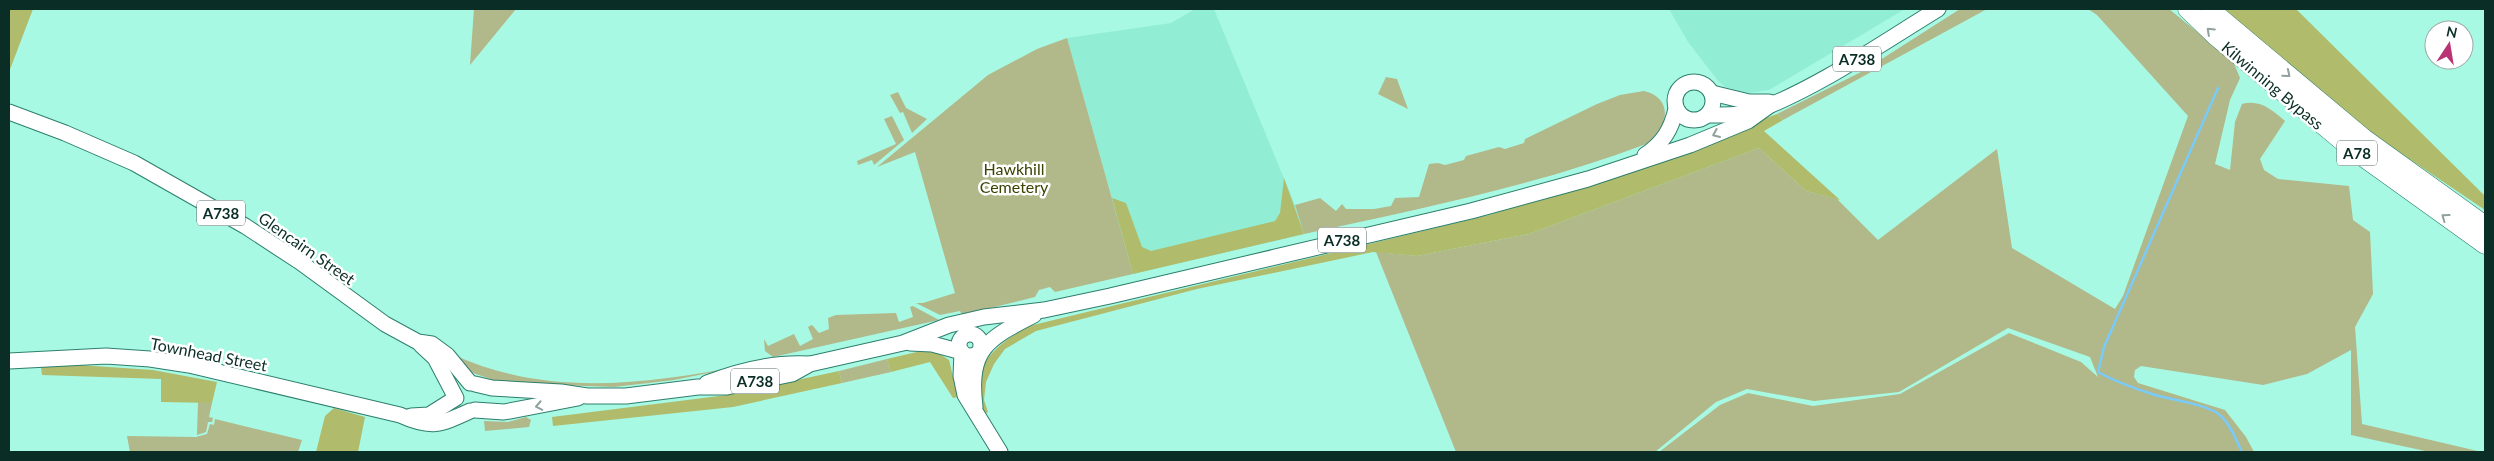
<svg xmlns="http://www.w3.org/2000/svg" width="2494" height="461" font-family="Lato,sans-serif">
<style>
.built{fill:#92edd5}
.green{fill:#b1b889}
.forest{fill:#b0bb6b}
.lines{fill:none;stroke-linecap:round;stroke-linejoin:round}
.stream{stroke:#79cbfa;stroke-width:2.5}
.major-casing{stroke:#2d7f6d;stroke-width:17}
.highway-casing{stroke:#2d7f6d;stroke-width:19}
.major{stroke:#fff;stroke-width:15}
.highway{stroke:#fff;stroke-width:18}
.oneway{stroke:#91a09d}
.labels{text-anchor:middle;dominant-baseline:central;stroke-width:5;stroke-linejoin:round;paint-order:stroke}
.shield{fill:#fff;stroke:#546c66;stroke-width:1}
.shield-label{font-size:15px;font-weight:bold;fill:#0a2d25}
.street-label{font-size:16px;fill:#0a2d25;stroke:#fff}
.park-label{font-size:16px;fill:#3c4202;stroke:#fff}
</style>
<rect width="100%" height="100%" fill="#a8f9e3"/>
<g class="built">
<path d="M 1195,9 L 1214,9 L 1295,205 L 1304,234 L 1133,274 L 1067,38 L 1171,23 Z"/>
<path d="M 1669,9 L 1905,9 L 1769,90 L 1748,93 L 1725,87 L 1719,82 L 1688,42 Z"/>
</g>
<g class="green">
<path d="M 474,9 L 516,9 L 470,65 Z"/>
<path d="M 1960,9 L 1987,9 L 1783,120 L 1777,114 L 1863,71 Z"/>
<path d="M 2088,9 L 2169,9 L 2233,61 L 2240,78 L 2230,100 L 2215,164 L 2230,170 L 2235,122 L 2242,104 C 2260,99 2272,110 2285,121 L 2260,159 L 2264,170 L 2278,179 L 2349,186 L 2353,220 L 2370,232 L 2373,294 L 2355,327 L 2362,424 L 2482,452 L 2430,452 L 2351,435 L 2351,350 L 2307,374 L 2263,385 L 2141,366 L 2135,370 L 2134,377 L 2138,383 L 2225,410 L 2246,437 L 2254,452 L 1659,452 L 1720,405 L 1748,393 L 1813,406 L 1900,394 L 2009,333 L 2081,362 L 2098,377 L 2090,357 L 2008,328 L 1899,392 L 1814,401 L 1747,389 L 1716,402 L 1655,452 L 1456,452 L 1376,252 L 1417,256 L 1529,234 L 1759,148 L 1806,191 L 1837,199 L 1878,240 L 1997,149 L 2012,248 L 2115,309 L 2123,296 L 2188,116 L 2097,15 Z"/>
<path d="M 1067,38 L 1133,274 L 1055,292 L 1050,287 L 1039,290 L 1035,297 L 962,315 L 960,311 L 940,315 L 916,303 L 923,303 L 955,293 L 915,152 L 877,167 L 988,75 L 1037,49 Z"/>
<path d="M 1386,77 L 1397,79 L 1408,109 L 1378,94 Z"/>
<path d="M 1644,91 C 1675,98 1668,130 1646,144 C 1535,186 1419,209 1304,234 L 1295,205 L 1320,198 L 1336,211 L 1342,204 L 1346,209 L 1374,209 L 1391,206 L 1395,198 L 1419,197 L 1429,164 L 1438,163 L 1445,165 L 1464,160 L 1466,156 L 1499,147 L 1505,149 L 1524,143 L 1525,139 L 1597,104 L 1620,95 Z"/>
<path d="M 898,92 L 906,108 L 927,119 L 912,133 L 903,112 L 900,113 L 890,95 Z"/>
<path d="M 892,116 L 904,140 L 874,165 L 872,160 L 858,165 L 857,161 L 896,144 L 884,119 Z"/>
<path d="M 913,306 L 939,320 L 773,357 L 765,351 L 764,339 L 768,346 L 794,334 L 800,346 L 813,339 L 808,327 L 812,325 L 819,333 L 829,329 L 828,318 L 836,315 L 896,313 L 899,322 L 913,317 L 910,307 Z"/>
<path d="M 452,354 C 547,398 643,384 743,366 L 674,380 L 614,387 L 502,383 L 473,373 Z"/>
<path d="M 887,359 L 891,372 L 842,383 L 839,371 Z"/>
<path d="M 198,402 L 212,403 L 209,417 L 213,418 L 212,422 L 208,422 L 206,432 L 197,435 Z"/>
<path d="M 526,417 L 531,420 L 529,427 L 485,431 L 484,421 L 508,422 Z"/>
<path d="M 215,419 L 302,440 L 298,452 L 130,452 L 127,436 L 196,437 L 207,434 L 210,424 L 214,425 Z"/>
</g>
<g class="forest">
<path d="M 9,9 L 33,9 L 9,72 Z"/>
<path d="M 2225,9 L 2296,9 L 2485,196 L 2485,210 L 2362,127 L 2291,69 Z"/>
<path d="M 1777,114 L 1783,120 L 1764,131 L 1840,200 L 1806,191 L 1759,148 L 1529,234 L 1417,256 L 1373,252 L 1197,289 L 1036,331 L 1005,349 L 994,364 L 986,382 L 984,400 L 988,412 L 985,414 C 966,369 993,346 1029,326 L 1489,215 L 1606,179 Z"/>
<path d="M 1284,178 L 1304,234 L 1133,274 L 1112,198 L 1126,203 L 1142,247 L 1151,251 L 1275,221 L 1280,213 Z"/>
<path d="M 921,351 L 938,353 L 949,360 L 958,397 L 953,398 L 930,362 L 891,372 L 887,359 Z"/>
<path d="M 79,365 L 153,370 L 217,382 L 212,403 L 161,402 L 161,379 L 42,375 L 41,367 Z"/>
<path d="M 839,371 L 842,383 L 733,407 L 553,426 L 552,417 L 727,395 Z"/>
<path d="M 334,408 L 365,417 L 358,452 L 316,452 L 325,416 Z"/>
</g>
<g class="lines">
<path class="stream" d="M 2218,88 L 2104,347 L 2098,372 C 2116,382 2136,389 2155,395 C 2173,400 2208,404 2221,416 C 2231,425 2236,440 2242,452"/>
<g class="major-casing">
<g id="major">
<circle cx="1694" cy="101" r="19"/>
<path d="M 1712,93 L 1749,102 L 1769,102"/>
<path d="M 9,112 L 65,133 L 134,163 L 245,226 L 300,262 L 385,324 L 418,342 L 432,344 L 447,355 L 470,383"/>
<path d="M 1707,115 C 1722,115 1739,116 1753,112 C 1815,90 1882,43 1938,9"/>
<path d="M 1645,155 C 1663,143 1671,130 1676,109"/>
<circle cx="970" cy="345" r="11"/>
<path d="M 910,343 L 932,344 L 962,352 L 961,376 L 965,395 L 1000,452"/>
<path d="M 9,361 L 106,356 L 150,359 L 189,365 L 400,415 C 431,429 440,425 470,411"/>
<path d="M 707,383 C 738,371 775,362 809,364"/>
<path d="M 475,384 L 492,388 L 561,392 L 587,396 L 626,396 L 698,387 L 727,387 L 792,374 L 810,364 L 903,343 L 949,325 L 984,317 L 1044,310 L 1110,296 L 1471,211 L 1588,179 L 1690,145 L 1748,121 L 1773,103"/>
<path d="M 975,407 C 968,349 987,339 1034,315"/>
<path d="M 475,410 L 504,412 L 578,398"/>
<path d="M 411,416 L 429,415 L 456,398 L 435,358 L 421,345"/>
</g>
</g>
<g class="highway-casing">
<g id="highway">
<path d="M 2187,9 L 2215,36 L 2350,148 L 2485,245"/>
<path d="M 2210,9 L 2364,138 L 2485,225"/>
</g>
</g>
<use href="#major" class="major"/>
<use href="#highway" class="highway"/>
</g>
<defs><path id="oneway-chevron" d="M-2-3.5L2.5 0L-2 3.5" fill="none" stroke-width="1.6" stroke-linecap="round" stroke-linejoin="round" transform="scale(1.25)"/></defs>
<g class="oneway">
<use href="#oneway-chevron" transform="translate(2210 31) rotate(-137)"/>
<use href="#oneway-chevron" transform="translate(2287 74) rotate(40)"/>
<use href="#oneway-chevron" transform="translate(1716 134) rotate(157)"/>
<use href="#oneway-chevron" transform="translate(2445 217) rotate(-144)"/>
<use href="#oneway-chevron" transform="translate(539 406) rotate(169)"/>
</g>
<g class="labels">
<g class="shield">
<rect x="1833" y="46.5" width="48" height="25" rx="4"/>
<rect x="2337" y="140.5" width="40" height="25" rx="4"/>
<rect x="197" y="200.5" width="48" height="25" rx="4"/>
<rect x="1318" y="227.5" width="48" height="25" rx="4"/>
<rect x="731" y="368.5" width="48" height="25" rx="4"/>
</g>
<g class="shield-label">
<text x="1857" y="59">A738</text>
<text x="2357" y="153">A78</text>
<text x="221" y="213">A738</text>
<text x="1342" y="240">A738</text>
<text x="755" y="381">A738</text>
</g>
<g class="street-label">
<text transform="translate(2273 85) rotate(40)">Kilwinning Bypass</text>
<text transform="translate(307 248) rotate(35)">Glencairn Street</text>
<text transform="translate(209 354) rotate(11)">Townhead Street</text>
</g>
<g class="park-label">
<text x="1014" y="168">Hawkhill<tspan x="1014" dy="18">Cemetery</tspan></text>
</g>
</g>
<rect width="2494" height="461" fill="none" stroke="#0a2d25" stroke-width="20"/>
<g transform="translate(2449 45) rotate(12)"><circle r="24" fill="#ffffff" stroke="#9daba8"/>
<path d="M0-4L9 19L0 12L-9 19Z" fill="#ba3374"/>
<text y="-8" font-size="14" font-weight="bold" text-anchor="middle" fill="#0a2d25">N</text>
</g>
</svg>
